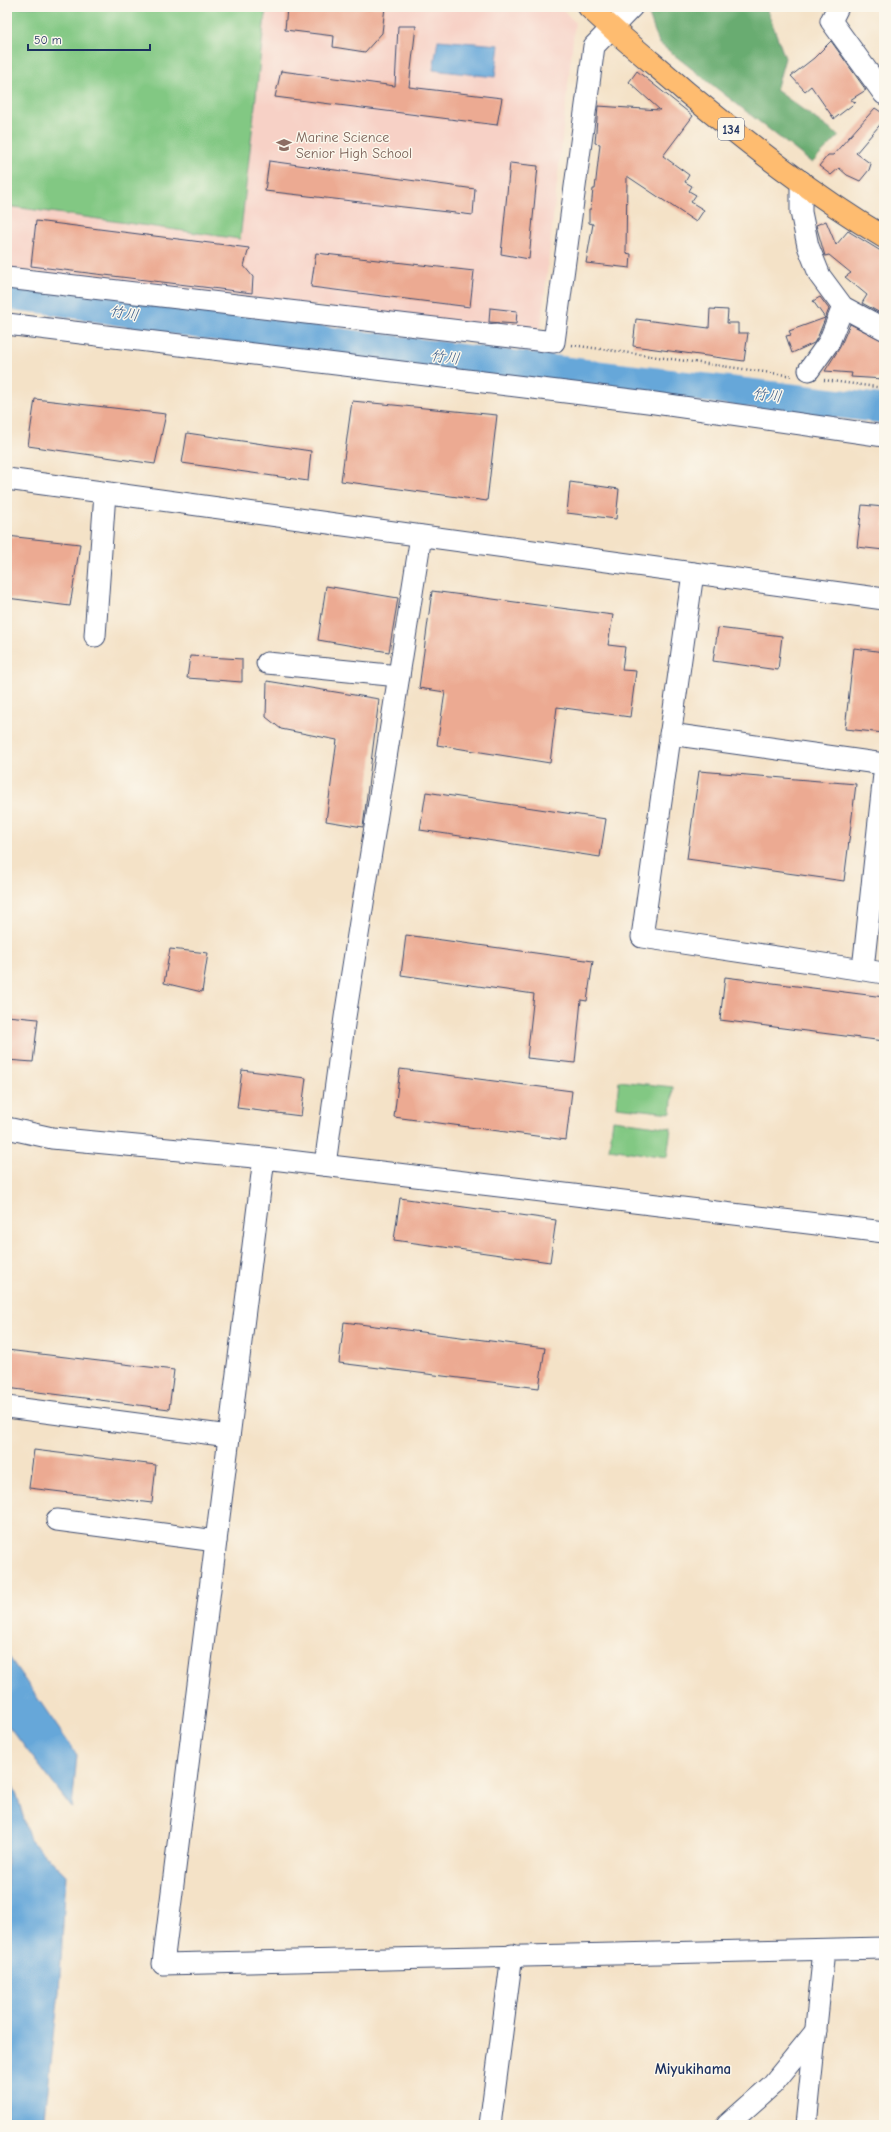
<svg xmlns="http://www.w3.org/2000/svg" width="891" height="2132" font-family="'Comic Neue','Klee One',sans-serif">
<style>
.built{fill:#f7d1c6}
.green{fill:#82c883;stroke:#4e7c70}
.forest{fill:#69ac71;stroke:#426e68}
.water{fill:#66a7d9;stroke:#406b9c}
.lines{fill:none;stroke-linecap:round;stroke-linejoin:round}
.river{stroke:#66a7d9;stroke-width:29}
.building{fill:#ecaa92}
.minor-casing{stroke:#3c4a6e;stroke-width:23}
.highway-casing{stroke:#3c4a6e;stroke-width:24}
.path{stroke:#3c4a6e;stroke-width:2.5;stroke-dasharray:1 3;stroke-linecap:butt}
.minor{stroke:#fff;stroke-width:21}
.highway{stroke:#febc70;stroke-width:22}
.labels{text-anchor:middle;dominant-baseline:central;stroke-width:3;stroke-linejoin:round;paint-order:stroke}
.shield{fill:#fbf7ec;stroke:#5e6b89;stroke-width:1}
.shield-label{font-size:13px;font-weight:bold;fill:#1b2f5e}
.education-label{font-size:14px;fill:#785e54;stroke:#fbf7ec;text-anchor:start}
.water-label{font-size:15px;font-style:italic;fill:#355989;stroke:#fbf7ec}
.neighbourhood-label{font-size:15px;font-weight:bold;fill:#1b2f5e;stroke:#fbf7ec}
</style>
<rect width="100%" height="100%" fill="#fbf7ec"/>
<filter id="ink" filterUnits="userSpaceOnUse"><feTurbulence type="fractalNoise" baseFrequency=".025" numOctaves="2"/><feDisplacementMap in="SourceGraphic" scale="8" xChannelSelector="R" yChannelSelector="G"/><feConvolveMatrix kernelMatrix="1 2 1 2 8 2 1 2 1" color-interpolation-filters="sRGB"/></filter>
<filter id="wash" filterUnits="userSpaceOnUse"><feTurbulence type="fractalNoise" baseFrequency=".012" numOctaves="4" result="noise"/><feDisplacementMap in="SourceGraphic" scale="16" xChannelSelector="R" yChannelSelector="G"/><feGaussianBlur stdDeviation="0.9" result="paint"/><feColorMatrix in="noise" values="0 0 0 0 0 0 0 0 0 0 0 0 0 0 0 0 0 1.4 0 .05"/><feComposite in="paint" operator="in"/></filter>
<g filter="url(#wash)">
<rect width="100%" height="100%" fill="#f4e2c7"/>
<path class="built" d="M 7,7 L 560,7 L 575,22 L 541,327 L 534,332 L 7,269 Z"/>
<g class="green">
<path d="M 7,7 L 266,7 L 240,239 L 7,206 Z"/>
<path d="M 619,1081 L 673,1087 L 671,1113 L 616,1107 Z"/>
<path d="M 613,1120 L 671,1128 L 667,1157 L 609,1149 Z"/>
</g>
<path class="forest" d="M 650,7 L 766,7 L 785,58 L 776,90 L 839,136 L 812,163 L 659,43 L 648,12 Z"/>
<g class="water">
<path d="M 438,40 L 499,45 L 495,77 L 433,70 Z"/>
<path d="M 7,1654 L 77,1755 L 72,1808 L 7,1724 Z"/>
<path d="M 7,1773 L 17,1795 L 30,1840 L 66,1875 L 59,1992 L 44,2125 L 7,2125 Z"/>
</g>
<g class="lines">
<path class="river" d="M 7,295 L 44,299 L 191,323 L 472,360 L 884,409"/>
</g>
<g id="blocks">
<g class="building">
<path d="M 287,7 L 385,7 L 382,33 L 365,52 L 333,47 L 334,36 L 285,30 Z"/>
<path d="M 398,26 L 416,26 L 409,87 L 502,98 L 497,125 L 275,97 L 281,71 L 395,86 Z"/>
<path d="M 831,41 L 866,90 L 850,100 L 856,102 L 834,119 L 811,86 L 805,91 L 791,76 L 814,58 Z"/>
<path d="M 637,71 L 693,116 L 663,156 L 689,175 L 685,182 L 692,186 L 689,191 L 696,195 L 691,202 L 704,210 L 696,222 L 627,176 L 626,253 L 631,254 L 630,268 L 586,263 L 593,224 L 589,223 L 589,209 L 591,209 L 593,189 L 595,189 L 600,144 L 595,143 L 598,106 L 660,110 L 629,82 Z"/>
<path d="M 875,108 L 884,114 L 884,120 L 856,153 L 871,164 L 869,170 L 860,181 L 847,175 L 839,168 L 831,175 L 819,166 L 828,155 L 833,155 Z"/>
<path d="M 269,161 L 475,189 L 473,215 L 265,191 Z"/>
<path d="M 510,163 L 538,166 L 529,259 L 501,254 Z"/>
<path d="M 36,221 L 249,248 L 244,266 L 253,277 L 252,293 L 31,266 Z"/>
<path d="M 826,221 L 836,245 L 848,231 L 884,253 L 884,315 L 862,303 L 867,295 L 845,277 L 851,273 L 829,255 L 825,256 L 816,225 Z"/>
<path d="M 316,253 L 474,271 L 470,307 L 311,287 Z"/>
<path d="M 820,297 L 829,309 L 818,336 L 814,343 L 792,353 L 786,336 L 791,335 L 789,331 L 825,318 L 813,301 Z"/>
<path d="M 490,308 L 517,311 L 516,324 L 489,322 Z"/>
<path d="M 710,309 L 728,310 L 727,323 L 738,323 L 738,333 L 748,333 L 744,361 L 633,346 L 636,319 L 709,328 Z"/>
<path d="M 850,324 L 884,341 L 884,379 L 851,377 L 852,373 L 825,371 L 840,347 Z"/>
<path d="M 35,399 L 166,414 L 155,464 L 28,446 Z"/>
<path d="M 352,401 L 497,415 L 487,501 L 341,481 Z"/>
<path d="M 187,433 L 311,451 L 308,481 L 182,463 Z"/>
<path d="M 570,482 L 619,489 L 616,519 L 567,513 Z"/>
<path d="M 862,505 L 884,507 L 884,550 L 857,547 Z"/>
<path d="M 7,536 L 80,544 L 70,606 L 7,598 Z"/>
<path d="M 326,586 L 398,598 L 389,652 L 318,640 Z"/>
<path d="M 432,591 L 613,615 L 608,645 L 625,647 L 622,670 L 636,671 L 630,717 L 557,707 L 550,763 L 437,745 L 445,692 L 419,688 Z"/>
<path d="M 718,628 L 782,636 L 778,670 L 713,661 Z"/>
<path d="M 854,648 L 884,652 L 884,733 L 845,729 Z"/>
<path d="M 190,656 L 242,659 L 242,682 L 187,678 Z"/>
<path d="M 267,681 L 379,699 L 363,827 L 326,821 L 337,740 L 281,729 L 266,717 Z"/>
<path d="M 699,771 L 856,784 L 844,881 L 687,859 Z"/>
<path d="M 426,792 L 606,819 L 600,857 L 420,830 Z"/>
<path d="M 406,935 L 593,961 L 587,1001 L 581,1000 L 575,1063 L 527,1058 L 534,994 L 401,975 Z"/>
<path d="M 170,949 L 208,953 L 202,992 L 164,983 Z"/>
<path d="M 725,977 L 884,997 L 884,1041 L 720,1020 Z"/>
<path d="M 7,1016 L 38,1019 L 33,1062 L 7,1060 Z"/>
<path d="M 400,1069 L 572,1091 L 566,1140 L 394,1117 Z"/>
<path d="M 242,1070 L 306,1078 L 301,1116 L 237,1108 Z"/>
<path d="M 400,1198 L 556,1220 L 550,1262 L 394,1240 Z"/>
<path d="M 344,1322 L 545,1348 L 539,1388 L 339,1363 Z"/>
<path d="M 7,1350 L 174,1370 L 169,1409 L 7,1388 Z"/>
<path d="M 34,1450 L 156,1465 L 152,1503 L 29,1488 Z"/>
</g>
</g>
</g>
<g filter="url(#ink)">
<use href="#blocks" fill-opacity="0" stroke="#3c4a6e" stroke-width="1"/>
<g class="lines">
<g class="minor-casing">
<g id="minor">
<path d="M 838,7 L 831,21 L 884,94"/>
<path d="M 801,181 L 801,212 L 808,246 L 820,276 L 843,307 L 884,329"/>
<path d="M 7,278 L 554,342 L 594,46 L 632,7"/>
<path d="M 7,324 L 648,402 L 884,436"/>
<path d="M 809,370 L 829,342 L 843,307"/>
<path d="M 7,479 L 884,599"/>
<path d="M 693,573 L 642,937 L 884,973"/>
<path d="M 95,636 L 105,493"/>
<path d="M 267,663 L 399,676"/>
<path d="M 670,734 L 884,764"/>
<path d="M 863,969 L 884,774"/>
<path d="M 7,1128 L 52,1138 L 264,1158 L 884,1232"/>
<path d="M 264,1158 L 163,1964 L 884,1948"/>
<path d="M 325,1165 L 345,1017 L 421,536"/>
<path d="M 7,1407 L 229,1436"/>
<path d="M 57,1520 L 216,1541"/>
<path d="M 490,2125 L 512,1955"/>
<path d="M 727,2125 L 772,2085 L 816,2031"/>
<path d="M 806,2125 L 824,1950"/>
</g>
</g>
<g class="highway-casing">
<path id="highway" d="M 589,7 C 620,37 653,63 685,91 C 748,143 813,195 884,237"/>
</g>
<g class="path">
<path d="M 572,345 L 793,376"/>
<path d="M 824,380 L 884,388"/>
</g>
<use href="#minor" class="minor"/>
<use href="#highway" class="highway"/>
</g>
</g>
<defs>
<g id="school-bare" transform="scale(1.2)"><path d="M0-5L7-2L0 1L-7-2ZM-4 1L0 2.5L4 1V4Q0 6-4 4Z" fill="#8d6e63" stroke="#fbf7ec" stroke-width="2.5" paint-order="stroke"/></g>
</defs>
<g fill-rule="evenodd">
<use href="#school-bare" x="284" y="145"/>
</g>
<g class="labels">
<rect class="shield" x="718" y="118" width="26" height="22" rx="3"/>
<g class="shield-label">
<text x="731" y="129">134</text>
</g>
<g class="education-label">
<text x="296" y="137">Marine Science<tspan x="296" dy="16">Senior High School</tspan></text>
</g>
<g class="water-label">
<text transform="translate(124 313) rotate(9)">竹川</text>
<text transform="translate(445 357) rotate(7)">竹川</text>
<text transform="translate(767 395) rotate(7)">竹川</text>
</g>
<g class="neighbourhood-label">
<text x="693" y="2069">Miyukihama</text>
</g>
</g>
<rect width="891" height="2132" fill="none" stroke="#fbf7ec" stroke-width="24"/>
<path d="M28 44v6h122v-6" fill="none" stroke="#1b2f5e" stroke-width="2"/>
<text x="34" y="44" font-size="12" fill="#1b2f5e" stroke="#fbf7ec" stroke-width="3" paint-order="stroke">50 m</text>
</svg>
